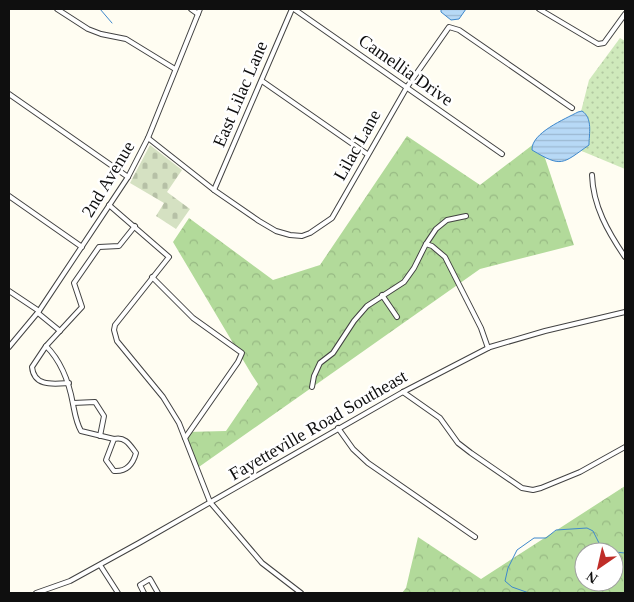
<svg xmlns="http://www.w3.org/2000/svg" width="634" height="602" font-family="Georgia,serif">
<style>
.green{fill:url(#green-dots)}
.forest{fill:url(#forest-crowns);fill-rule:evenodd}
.cemetery{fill:url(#cemetery-stones)}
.water{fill:url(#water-rules);stroke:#3e88cc}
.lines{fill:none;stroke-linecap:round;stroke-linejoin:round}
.stream{stroke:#3e88cc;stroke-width:1}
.minor-casing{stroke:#424242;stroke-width:6}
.minor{stroke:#fff;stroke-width:4}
.labels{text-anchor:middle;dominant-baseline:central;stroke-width:5;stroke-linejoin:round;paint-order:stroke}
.street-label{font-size:18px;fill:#0f0f0f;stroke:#fff}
</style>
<defs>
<pattern id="green-dots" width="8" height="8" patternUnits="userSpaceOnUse" patternTransform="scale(1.25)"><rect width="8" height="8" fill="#cfe9bb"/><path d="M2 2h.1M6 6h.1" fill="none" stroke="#b1c7a0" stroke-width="1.8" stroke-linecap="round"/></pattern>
<pattern id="forest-crowns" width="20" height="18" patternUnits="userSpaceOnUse" patternTransform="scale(1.25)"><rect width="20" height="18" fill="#b2da9a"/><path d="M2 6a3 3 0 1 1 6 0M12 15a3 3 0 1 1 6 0" fill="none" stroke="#98ba84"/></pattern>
<pattern id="cemetery-stones" width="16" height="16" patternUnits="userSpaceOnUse" patternTransform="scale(1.25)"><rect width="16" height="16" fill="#d5e1c2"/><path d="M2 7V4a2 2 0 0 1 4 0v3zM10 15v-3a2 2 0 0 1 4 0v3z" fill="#b6c0a6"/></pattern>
<pattern id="water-rules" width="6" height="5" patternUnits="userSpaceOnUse" patternTransform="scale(1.25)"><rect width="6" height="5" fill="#b7d9f6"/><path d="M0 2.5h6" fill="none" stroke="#9cb9d2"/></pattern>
</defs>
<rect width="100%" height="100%" fill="#fffdf2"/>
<path class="green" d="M 620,38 L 625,41 L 625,169 L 572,147 L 589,80 Z"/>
<g class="forest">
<path d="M 407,136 L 480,185 L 539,140 L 574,245 L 480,269 L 196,469 L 186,432 L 226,431 L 258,384 L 252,375 L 173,242 L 189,218 L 273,280 L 320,265 Z"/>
<path d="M 625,486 L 625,593 L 402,593 L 406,588 L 418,537 L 481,579 ZM 584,552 L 614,552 L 614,582 L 584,582 Z"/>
</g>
<path class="cemetery" d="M 150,145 L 182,170 L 167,192 L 190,209 L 176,229 L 156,216 L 164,203 L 130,183 Z"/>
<g class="water">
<path d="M 441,9 L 466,9 L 459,19 L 451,20 L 441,12 Z"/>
<path d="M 582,111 C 593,118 589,134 589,145 C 562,164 562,168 532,150 C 531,133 565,119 578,112 Z"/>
</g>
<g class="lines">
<g class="stream">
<path d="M 100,9 L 112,23"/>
<path d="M 614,552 L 625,553"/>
<path d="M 529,593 L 512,587 L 505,581 L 508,568 L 517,550 L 534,538 L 546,538 L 556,530 L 587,528 L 593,531 L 602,549 L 612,552"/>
</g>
<g class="minor-casing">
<g id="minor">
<path d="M 57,9 L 88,29 L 101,34 L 126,39 L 175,69"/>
<path d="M 191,9 L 198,14"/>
<path d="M 294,9 L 502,154"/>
<path d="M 539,9 L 598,44 L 604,43 L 625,14"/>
<path d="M 262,81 L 367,154"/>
<path d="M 9,94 L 128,177"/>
<path d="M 148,138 L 214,190 L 259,221 L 276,231 L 290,235 L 302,236 L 310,233 L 332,218 L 407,87 L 449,27 L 459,30 L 572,108"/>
<path d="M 592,175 C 593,206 608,232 625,257"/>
<path d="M 214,190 L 292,9"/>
<path d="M 9,196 L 82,247"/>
<path d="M 109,205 L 169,257 L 115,325 L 114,330 L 117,341 L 163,397 L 179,423 L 210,502 L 262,563 L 301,593"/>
<path d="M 426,244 L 432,246 L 445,257 L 481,328 L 488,348"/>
<path d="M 152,277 L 193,318 L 242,353 L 238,362 L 185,438"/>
<path d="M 9,291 L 39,311"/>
<path d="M 382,295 L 397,317"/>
<path d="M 38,313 L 60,331"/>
<path d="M 46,346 C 62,362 69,382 73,404 C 75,414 76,422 81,431 L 114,439 C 125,436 130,445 136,453 C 133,464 127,472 114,471 L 106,460 L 114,439"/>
<path d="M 9,347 L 39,311 L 128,177 L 148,138 L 200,9"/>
<path d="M 69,383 C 53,384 34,387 32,367 L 46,346 L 82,307 L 74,283 L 99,247 L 119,246 L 135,226"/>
<path d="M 312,387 L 314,376 L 320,363 L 333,353 L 354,321 L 367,306 L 404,282 L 414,268 L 426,244 L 436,229 L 447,220 L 466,216"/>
<path d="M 403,392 L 440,418 L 458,443 L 471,453 L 522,488 L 533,490 L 541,488 L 580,472 L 625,447"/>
<path d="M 73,403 L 95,402 L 104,416 L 100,436"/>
<path d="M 338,428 L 353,449 L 368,463 L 475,537"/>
<path d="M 100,565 L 118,593"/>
<path d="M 36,593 L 70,581 L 139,543 L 403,392 L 490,347 L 545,331 L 625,312"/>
<path d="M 144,593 L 140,585 L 150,579 L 158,593"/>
</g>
</g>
<use href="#minor" class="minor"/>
</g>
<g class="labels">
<g class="street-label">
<text transform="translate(406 70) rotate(35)">Camellia Drive</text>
<text transform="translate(240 94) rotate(-67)">East Lilac Lane</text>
<text transform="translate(357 145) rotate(-61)">Lilac Lane</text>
<text transform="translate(108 179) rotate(-59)">2nd Avenue</text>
<text transform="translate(318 425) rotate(-30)">Fayetteville Road Southeast</text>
</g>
</g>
<rect width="634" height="602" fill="none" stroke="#0f0f0f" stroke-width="20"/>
<g transform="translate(599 567) rotate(214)"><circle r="24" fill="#ffffff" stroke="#9f9f9f"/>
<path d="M0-4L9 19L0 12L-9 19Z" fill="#bf2d28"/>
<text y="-8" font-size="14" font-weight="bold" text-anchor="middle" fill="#0f0f0f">N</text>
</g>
</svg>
